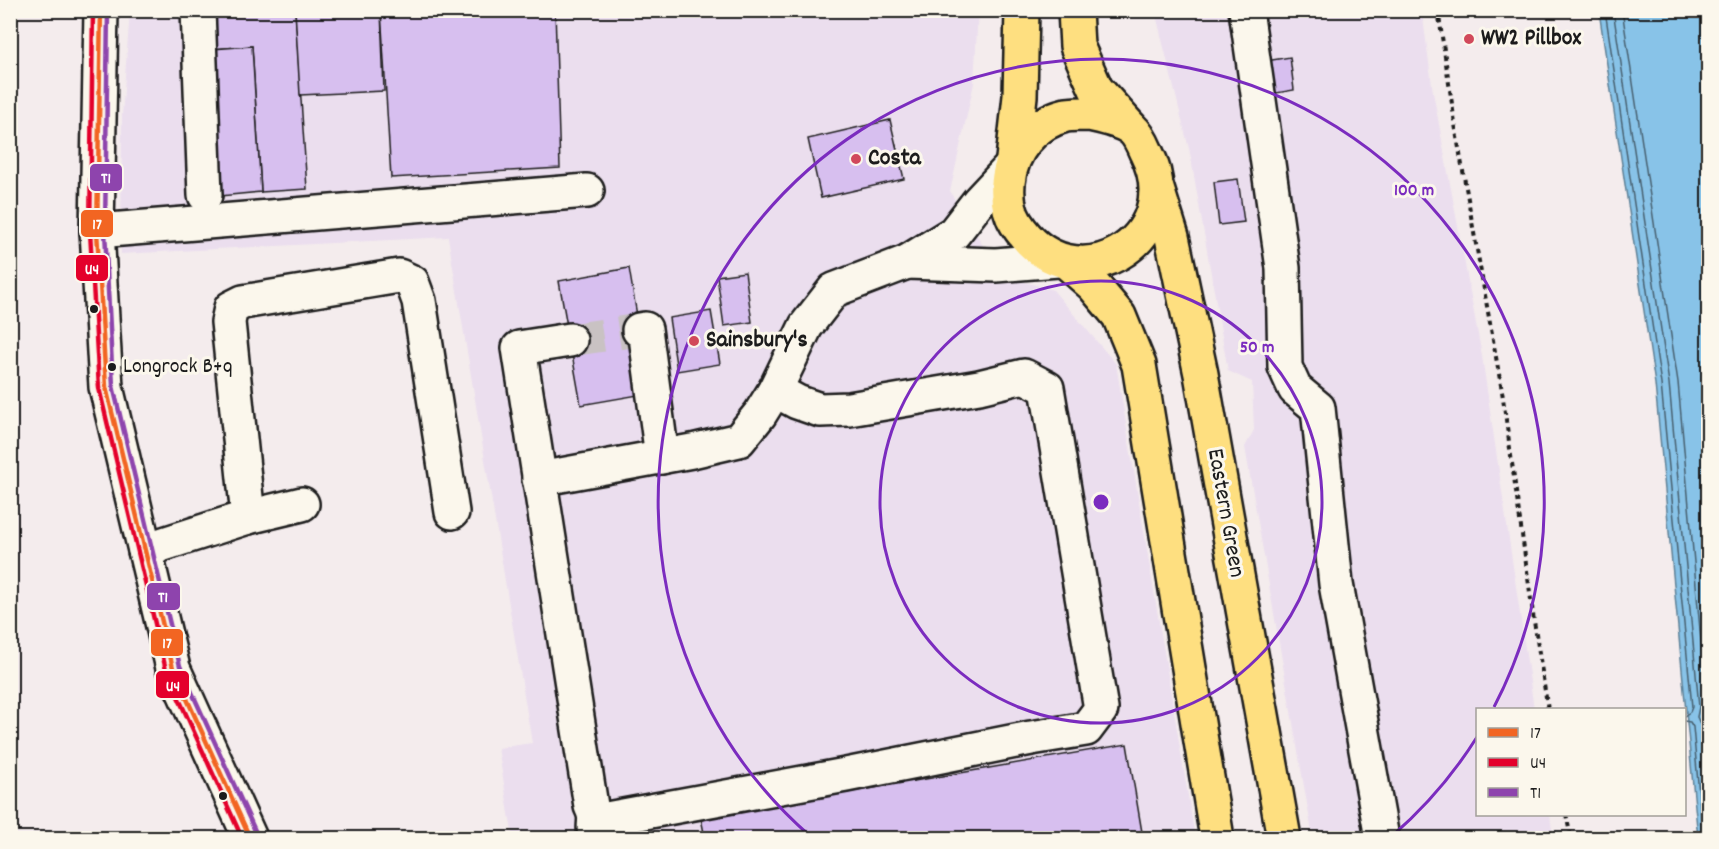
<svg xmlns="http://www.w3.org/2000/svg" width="1719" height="849" font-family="Dekko,sans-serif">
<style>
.built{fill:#ebdeee}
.water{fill:#88c3e8;stroke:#5d8096;stroke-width:1.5}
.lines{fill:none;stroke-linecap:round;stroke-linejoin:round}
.shore{stroke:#475f6e;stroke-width:1.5}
.building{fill:#d7bfef;stroke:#1c1c1c;stroke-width:1.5}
.minor-tunnel{stroke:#c9c2c3;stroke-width:33;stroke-dasharray:33 16;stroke-linecap:butt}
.minor-casing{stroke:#1c1c1c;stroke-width:38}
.highway-casing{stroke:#1c1c1c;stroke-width:38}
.path{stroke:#1c1c1c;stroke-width:4;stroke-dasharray:4.5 4.5;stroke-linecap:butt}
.minor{stroke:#fbf7ec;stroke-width:33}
.highway{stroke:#fedf80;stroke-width:33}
.bus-1-casing{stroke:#fbf7ec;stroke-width:9}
.bus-2-casing{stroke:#fbf7ec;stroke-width:9}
.bus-3-casing{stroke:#fbf7ec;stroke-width:9}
.bus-1{stroke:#f26522;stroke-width:4.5}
.bus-2{stroke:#e4002b;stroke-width:4.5}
.bus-3{stroke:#8e44ad;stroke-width:4.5}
.ring{fill:none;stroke:#7b2cbf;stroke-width:3}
.poi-dot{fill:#d1495b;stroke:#fbf7ec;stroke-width:2}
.bus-dot{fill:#1c1c1c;stroke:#fbf7ec;stroke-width:2}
.labels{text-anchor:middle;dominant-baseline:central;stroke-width:6;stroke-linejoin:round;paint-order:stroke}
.bus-label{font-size:22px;fill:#1c1c1c;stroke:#fbf7ec;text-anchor:start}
.poi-label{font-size:24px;font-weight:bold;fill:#1c1c1c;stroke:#fbf7ec;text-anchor:start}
.street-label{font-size:24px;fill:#1c1c1c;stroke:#fbf7ec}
.centre{fill:#7b2cbf;stroke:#fbf7ec;stroke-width:3}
.ring-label{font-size:18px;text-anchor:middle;font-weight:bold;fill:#7b2cbf;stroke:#fbf7ec;stroke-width:6;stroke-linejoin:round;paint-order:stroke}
.line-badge{stroke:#fbf7ec;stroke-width:2}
.badge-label{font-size:16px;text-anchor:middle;font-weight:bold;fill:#fff}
</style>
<rect width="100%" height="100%" fill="#f4eced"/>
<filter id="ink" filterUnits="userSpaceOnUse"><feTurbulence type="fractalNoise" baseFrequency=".0167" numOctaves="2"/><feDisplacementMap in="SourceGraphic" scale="12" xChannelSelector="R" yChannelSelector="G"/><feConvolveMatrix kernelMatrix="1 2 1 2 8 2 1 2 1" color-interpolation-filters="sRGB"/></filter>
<g filter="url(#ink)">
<g class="built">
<path d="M 130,11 L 978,11 L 974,83 L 950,192 L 1001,275 L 1053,290 L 1116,364 L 1195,838 L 513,838 L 498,748 L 532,743 L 448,237 L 121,254 L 122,116 Z"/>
<path d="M 1155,11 L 1422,11 L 1433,92 L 1482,356 L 1534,709 L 1478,710 L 1478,814 L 1550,815 L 1553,838 L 1313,838 L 1245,447 L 1254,430 L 1252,382 L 1228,371 L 1190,153 Z"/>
</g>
<path class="water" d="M 1599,11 L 1708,11 L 1708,838 L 1698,838 L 1655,384 Z"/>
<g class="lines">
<g class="shore">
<path d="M 1605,10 L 1661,384 L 1692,707 L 1690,712 L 1684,716"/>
<path d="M 1613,10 L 1669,383 L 1699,707 L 1697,717 L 1701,726 L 1708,808"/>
<path d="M 1622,10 L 1678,382 L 1708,720"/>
<path d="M 1684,721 L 1690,722 L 1693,727 L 1703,838"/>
</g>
</g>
<g class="building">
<path d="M 210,10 L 295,10 L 307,189 L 261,192 L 252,46 L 212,49 Z"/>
<path d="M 295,10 L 381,10 L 384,91 L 300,95 Z"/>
<path d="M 381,10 L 555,10 L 560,168 L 391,178 Z"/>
<path d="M 252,46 L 261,192 L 220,196 L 212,49 Z"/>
<path d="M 1290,57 L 1294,90 L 1265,95 L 1260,62 Z"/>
<path d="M 890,120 L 904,179 L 821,198 L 808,139 Z"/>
<path d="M 1238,179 L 1244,222 L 1219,225 L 1214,182 Z"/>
<path d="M 629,268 L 650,393 L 581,405 L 559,281 Z"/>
<path d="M 745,272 L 752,322 L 724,326 L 717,276 Z"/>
<path d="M 711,311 L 720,364 L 677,371 L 669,318 Z"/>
<path d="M 1127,744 L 1143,838 L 705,838 L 701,818 Z"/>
</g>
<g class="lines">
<path class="minor-tunnel" d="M 570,340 L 639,330"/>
<g class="minor-casing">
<g id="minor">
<path d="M 101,10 L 97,231 L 106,387 L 173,668 L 250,838"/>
<path d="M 198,10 L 205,195"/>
<path d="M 1246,10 L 1283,268 L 1285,367 L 1295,389 L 1318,408 L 1336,584 L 1382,838"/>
<path d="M 97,231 L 587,191"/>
<path d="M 907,262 L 996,265 L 1058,260"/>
<path d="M 639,330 L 645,329 L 662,457"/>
<path d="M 570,340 L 519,348 L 591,806 C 598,820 592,823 595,837"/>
<path d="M 539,479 L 692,451 L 739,440 L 760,414 L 775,390 L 806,326 L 834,290 L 907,262 L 954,233 L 979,201 L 1009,169"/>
<path d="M 248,517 L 228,322 L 231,308 L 243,302 L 399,276 L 412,282 L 419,301 L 452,512"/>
<path d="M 145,550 L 248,517 L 302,504"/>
<path d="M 596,817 L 607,819 L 846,775 L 1031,738 L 1086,729 L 1101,709 L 1047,388 L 1024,376 L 979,387 L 849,409 L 820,410 L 797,402 L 775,390"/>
</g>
</g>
<g class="highway-casing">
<g id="highway">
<path d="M 1075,10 L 1077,46 L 1096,89 L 1130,127"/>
<path d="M 1089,114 C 1102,117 1120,120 1132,129 C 1138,134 1143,145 1146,152 C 1191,239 1072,311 1016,223 C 1009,212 1007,196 1008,183 C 1011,151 1033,123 1066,115 C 1073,114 1081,114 1089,114 Z"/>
<path d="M 1013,159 L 1020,96 L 1022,10"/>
<path d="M 1157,189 L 1172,237 L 1201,374 L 1284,838"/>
<path d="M 1068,263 L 1093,285 L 1119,316 L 1139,365 L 1217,838"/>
</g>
</g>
<g class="path">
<path d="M 1438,10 L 1457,137 L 1502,391 L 1534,621 L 1548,710"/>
<path d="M 1566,814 L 1571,838"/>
</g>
<use href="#minor" class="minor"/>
<use href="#highway" class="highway"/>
<g class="bus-1-casing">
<path id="bus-1" d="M 101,10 L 97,231 L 106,387 L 173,668 L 250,838"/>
</g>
<g class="bus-2-casing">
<path id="bus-2" d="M 93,10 L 90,231 L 99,388 L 166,670 L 242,838"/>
</g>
<g class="bus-3-casing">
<path id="bus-3" d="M 108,10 L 105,231 L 113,386 L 180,666 L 257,835"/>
</g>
<use href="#bus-1" class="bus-1"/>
<use href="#bus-2" class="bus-2"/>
<use href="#bus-3" class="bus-3"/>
</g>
</g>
<g class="ring">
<circle cx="1101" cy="502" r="221"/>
<path d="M1477 737A443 443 0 0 1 1392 836M810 836A443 443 0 1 1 1494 707"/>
</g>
<g class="poi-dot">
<circle cx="1469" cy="39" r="6"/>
<circle cx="856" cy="159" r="6"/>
<circle cx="694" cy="341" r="6"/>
</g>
<g class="bus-dot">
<circle cx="94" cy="309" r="5"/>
<circle cx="112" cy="367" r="5"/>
<circle cx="223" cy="796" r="5"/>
</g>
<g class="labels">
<g class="bus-label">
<text x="123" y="367">Longrock B+q</text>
</g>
<g class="poi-label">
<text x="1481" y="39">WW2 Pillbox</text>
<text x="868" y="159">Costa</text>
<text x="706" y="341">Sainsbury's</text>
</g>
<g class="street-label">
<text transform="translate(1225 513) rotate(80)">Eastern Green</text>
</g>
</g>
<circle cx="1101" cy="502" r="9" class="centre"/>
<g class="ring-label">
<text x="1414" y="195">100 m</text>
<text x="1257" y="352">50 m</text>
</g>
<g class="line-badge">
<rect x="89" y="163" width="34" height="29" rx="6" fill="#8e44ad"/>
<rect x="80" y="209" width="34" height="29" rx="6" fill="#f26522"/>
<rect x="75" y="254" width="34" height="28" rx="6" fill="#e4002b"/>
<rect x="146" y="582" width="35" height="29" rx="6" fill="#8e44ad"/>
<rect x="150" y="628" width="34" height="29" rx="6" fill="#f26522"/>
<rect x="155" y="670" width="35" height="29" rx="6" fill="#e4002b"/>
</g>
<g class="badge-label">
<text x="106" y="183">T1</text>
<text x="97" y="229">17</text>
<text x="92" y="274">U4</text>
<text x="163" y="602">T1</text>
<text x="167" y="648">17</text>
<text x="173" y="691">U4</text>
</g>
<rect width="1719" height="849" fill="none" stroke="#fbf7ec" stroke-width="36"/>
<rect x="18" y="18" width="1683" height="813" fill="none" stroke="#1c1c1c" stroke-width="2" filter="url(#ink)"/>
<rect x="1476" y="708" width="210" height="108" fill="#fbf7ec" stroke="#a29f99" stroke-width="1.5"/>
<rect x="1488" y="728" width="30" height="9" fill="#f26522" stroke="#a29f99" stroke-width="1.5"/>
<text x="1530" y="738" font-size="18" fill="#1c1c1c">17</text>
<rect x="1488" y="758" width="30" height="9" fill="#e4002b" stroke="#a29f99" stroke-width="1.5"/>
<text x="1530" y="768" font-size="18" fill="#1c1c1c">U4</text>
<rect x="1488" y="788" width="30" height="9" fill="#8e44ad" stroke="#a29f99" stroke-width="1.5"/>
<text x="1530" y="798" font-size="18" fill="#1c1c1c">T1</text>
</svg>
